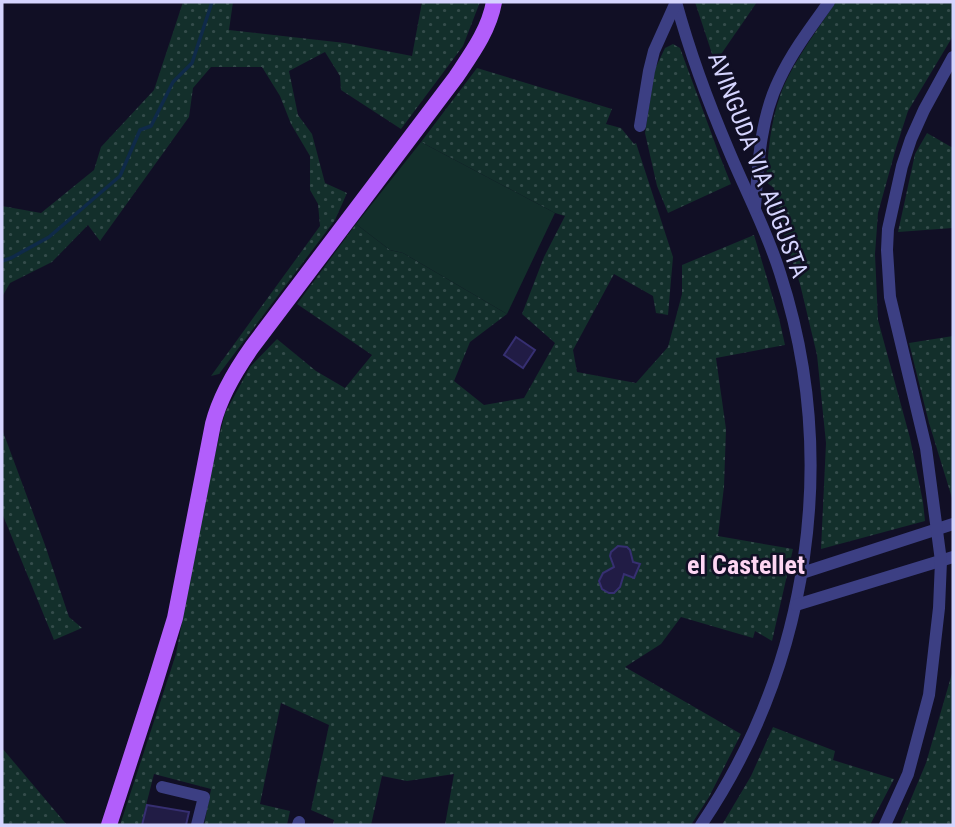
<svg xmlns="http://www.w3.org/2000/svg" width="955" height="827" font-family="'Roboto Condensed',sans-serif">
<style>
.grass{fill:url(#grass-dots)}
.garden{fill:#132f2b}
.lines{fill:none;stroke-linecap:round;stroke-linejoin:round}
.stream{stroke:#0f2a49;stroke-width:3.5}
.building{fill:#211c45;stroke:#362f71;stroke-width:2}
.minor{stroke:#3c3f83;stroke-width:12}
.major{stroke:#b25efb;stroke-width:16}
.labels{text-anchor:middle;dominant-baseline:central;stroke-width:5;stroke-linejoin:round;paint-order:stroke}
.street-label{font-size:24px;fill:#d5d4fe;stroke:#110f25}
.neighbourhood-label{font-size:26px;font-weight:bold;fill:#fed6f3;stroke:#110f25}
</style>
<defs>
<pattern id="grass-dots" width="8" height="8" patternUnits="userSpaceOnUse" patternTransform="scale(1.75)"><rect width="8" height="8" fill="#132f2b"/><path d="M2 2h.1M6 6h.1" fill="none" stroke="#344c4b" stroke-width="1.8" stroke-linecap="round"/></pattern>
</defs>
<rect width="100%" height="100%" fill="#110f25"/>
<g class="grass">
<path d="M 183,2 L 233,2 L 229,30 L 345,43 L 412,56 L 422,2 L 480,2 L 463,46 L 401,129 L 341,90 L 340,76 L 325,52 L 289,71 L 298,115 L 312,134 L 325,183 L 347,193 L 335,220 L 219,374 L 211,376 L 320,226 L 318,204 L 310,190 L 310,156 L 291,124 L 280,96 L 262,67 L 211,67 L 193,88 L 189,117 L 100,241 L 88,225 L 52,262 L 10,283 L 2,297 L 2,206 L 41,213 L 94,170 L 101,147 L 154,90 Z"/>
<path d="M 695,2 L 757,2 L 715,63 Z"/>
<path d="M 836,2 L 953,2 L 953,36 L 908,111 L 896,148 L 878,213 L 875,254 L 878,320 L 910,438 L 923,502 L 925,521 L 821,549 L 826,443 L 817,355 L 800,284 L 777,215 L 774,188 L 766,182 C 768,153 770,124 780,96 C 790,66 818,29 836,2 Z"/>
<path d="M 673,44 L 680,48 L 719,154 L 731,184 L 668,213 L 657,186 L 645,133 L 655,69 L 665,48 Z"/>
<path d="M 477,68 L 612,109 L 606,124 L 621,128 L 634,144 L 636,143 L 673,257 L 668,315 L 656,313 L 653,296 L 614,274 L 573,350 L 577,372 L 636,383 L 668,347 L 682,294 L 682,265 L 754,235 L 779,318 L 785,345 L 716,358 L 726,429 L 724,487 L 718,536 L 793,549 L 772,641 L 755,631 L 753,638 L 681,617 L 661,644 L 625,667 L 741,734 L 709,797 L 691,825 L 445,825 L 454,774 L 407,781 L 382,776 L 371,825 L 333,825 L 334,820 L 311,810 L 329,725 L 281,703 L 260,804 L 290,811 L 287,825 L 204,825 L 211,789 L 154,774 L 141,825 L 120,825 L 176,654 L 208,483 L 225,413 L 250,367 L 277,339 L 316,371 L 345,388 L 372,355 L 297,304 L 356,224 L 390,250 L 403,253 L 507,314 L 470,342 L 454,381 L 484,405 L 524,398 L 555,343 L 522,314 L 544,257 L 565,216 L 555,213 L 421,142 Z"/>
<path d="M 927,133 L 953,148 L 953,228 L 898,232 L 915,154 Z"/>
<path d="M 953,336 L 953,498 L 952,498 L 929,423 L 909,343 Z"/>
<path d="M 2,429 L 45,545 L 69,617 L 82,628 L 54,640 L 2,513 Z"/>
<path d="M 953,670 L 953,825 L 900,825 L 926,763 Z"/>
<path d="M 773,727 L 835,751 L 833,760 L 894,779 L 870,825 L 722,825 L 751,776 Z"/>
<path d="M 2,748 L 67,825 L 2,825 Z"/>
</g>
<path class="garden" d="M 421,142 L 555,213 L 507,314 L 403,253 L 390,250 L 356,224 Z"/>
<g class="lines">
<path class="stream" d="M 2,261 L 11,258 L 49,237 L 120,176 L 140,130 L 151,126 L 173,82 L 192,63 L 212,2"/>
</g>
<g class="building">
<path d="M 516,337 L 535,350 L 523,368 L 504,355 Z"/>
<path d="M 618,546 L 627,547 L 630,550 L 633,562 L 640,564 L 634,578 L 624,574 L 620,587 L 614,593 L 609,593 L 602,589 L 599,581 L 603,573 L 614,567 L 610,556 L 611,552 Z"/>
<path d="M 147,805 L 189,812 L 186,825 L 142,825 Z"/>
</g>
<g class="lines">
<g class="minor">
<path d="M 676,2 C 690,53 708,102 729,151 C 746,192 767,231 780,273 C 840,458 810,664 701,825"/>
<path d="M 640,126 L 649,71 L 654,51 L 676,2"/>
<path d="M 755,208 C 758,165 760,119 779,80 C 792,52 811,27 829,2"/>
<path d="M 802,573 L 953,524"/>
<path d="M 796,605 L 953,557"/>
<path d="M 162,787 L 204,797 L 197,825"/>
<path d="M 298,825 L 299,822"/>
<path d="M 885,825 L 908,774 L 929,695 L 939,608 L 941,561 L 926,448 L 890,297 L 887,250 L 888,229 L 902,166 L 911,139 L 924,110 L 953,57"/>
</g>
<path class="major" d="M 109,825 L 155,683 L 175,618 L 213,424 C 220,396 235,371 252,347 L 456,77 C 472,53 489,30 494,2"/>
</g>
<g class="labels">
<g class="street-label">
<text transform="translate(758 165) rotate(69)">AVINGUDA VIA AUGUSTA</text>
</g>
<g class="neighbourhood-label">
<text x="746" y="565">el Castellet</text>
</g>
</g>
<rect width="955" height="827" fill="none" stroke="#d5d4fe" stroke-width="7"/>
</svg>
